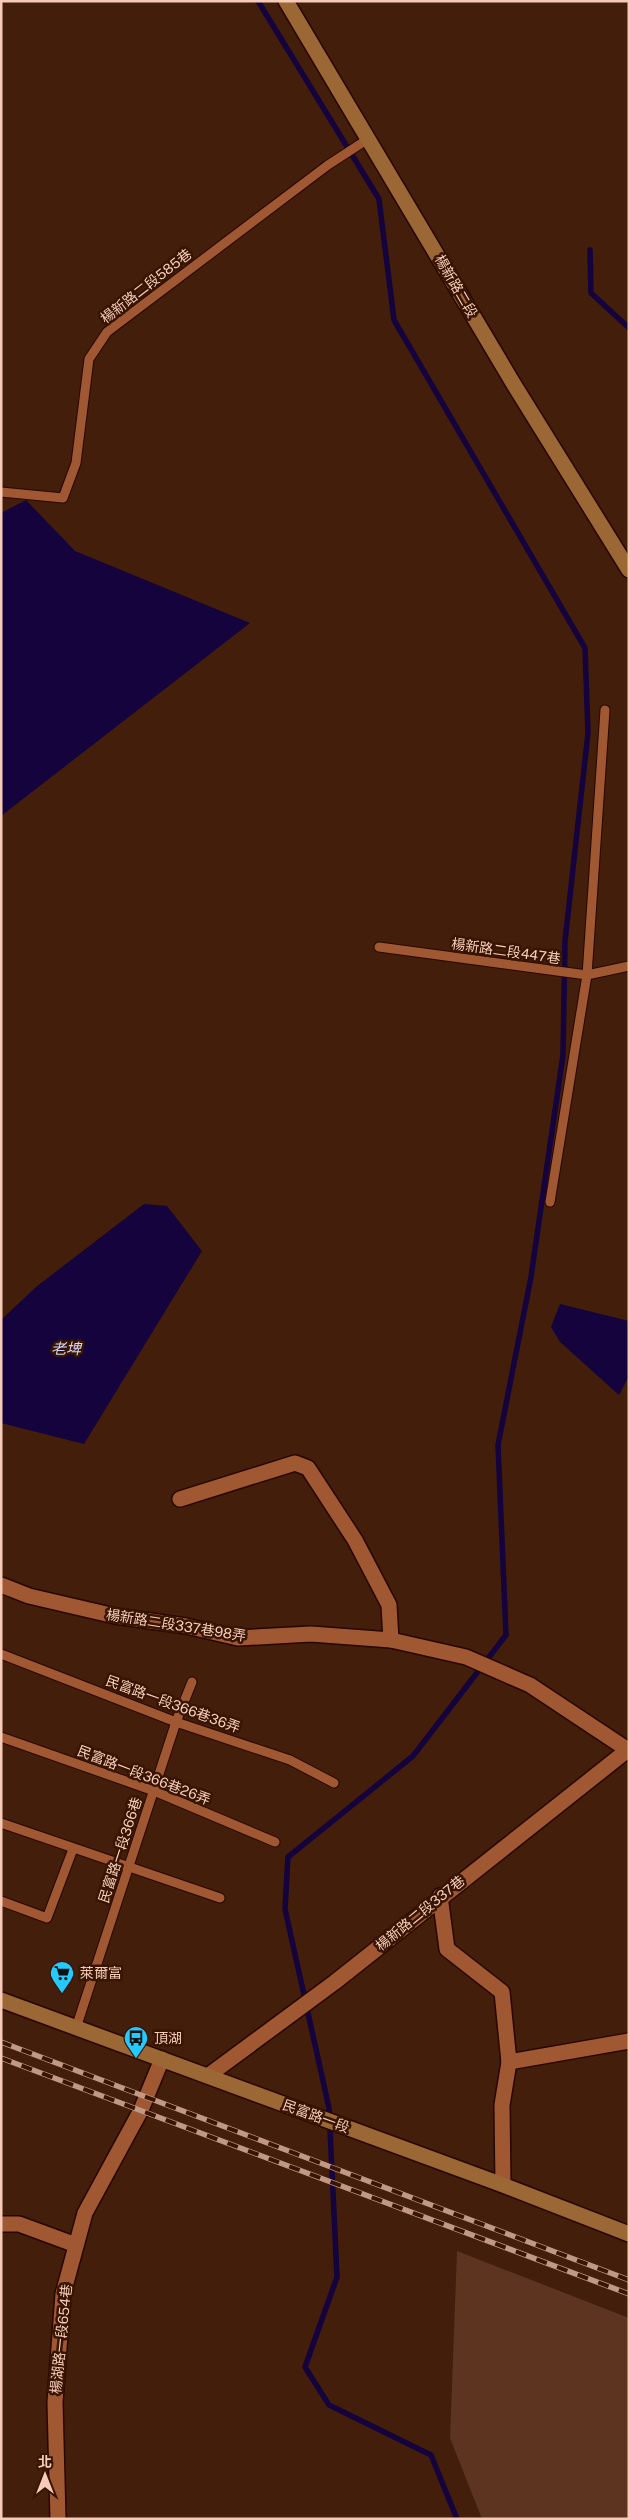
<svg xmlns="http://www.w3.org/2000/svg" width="630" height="2520" font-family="'Public Sans','Noto Sans TC',sans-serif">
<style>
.green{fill:#5c3420}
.water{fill:#14033d}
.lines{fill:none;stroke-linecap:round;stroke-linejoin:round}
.stream{stroke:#14033d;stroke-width:5.5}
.lane-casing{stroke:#280600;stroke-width:11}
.street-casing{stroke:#280600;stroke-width:18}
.secondary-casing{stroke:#280600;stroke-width:18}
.lane{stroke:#a05833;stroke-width:9}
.street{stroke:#a05833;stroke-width:15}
.secondary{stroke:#9b6734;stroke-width:15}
.rail-casing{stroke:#c09885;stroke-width:5.5}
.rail{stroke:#381402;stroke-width:4;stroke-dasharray:11;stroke-linecap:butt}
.labels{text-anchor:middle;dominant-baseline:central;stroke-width:5;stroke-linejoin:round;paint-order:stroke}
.street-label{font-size:14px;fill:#f6ccb9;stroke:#381402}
.poi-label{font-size:14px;fill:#f6ccb9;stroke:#381402;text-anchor:start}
.water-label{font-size:15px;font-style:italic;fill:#d5d4fa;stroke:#381402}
</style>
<rect width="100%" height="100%" fill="#431e0a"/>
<path class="green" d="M 457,2251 L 629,2318 L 629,2519 L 482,2519 L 450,2438 Z"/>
<g class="water">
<path d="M 26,500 L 75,551 L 250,623 L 1,816 L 1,513 Z"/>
<path d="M 144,1204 L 167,1206 L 202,1251 L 84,1444 L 1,1423 L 1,1320 L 36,1287 Z"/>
<path d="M 560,1304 L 629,1321 L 629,1376 L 619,1395 L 560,1342 L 551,1327 Z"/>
</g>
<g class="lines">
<g class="stream">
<path d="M 258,1 L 379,199 L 394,320 L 585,648 L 588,733 L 565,941 L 563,1055 L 531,1277 L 498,1445 L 506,1635 L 413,1756 L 288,1857 L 285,1909 L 329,2108 L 337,2277 L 305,2367 L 329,2405 L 431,2455 L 457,2519"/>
<path d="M 590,250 L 591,293 L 629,328"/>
</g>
<g class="lane-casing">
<g id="lane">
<path d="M 1,492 L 63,498 L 76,463 L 89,359 L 107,332 L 328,165 L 368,139"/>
<path d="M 379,947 L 587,975 L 629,966"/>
<path d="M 550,1202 L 587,975 L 605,710"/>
<path d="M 1,1654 L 176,1722 L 290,1760 L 334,1783"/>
<path d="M 1,1737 L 154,1791 L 275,1842"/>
<path d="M 1,1823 L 220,1898"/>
<path d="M 1,1901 L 47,1918 L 73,1849"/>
<path d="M 76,2028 L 176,1722 L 192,1682"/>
</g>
</g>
<g class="street-casing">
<g id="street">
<path d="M 180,1499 L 295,1463 L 308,1468 L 355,1540 L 389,1605 L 391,1640"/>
<path d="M 1,1585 L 29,1596 L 115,1616 L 186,1626 L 238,1638 L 311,1634 L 391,1640 L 466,1657 L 530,1685 L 628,1750"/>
<path d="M 440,1896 L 447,1949 L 502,1992 L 509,2062 L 502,2105 L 503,2185"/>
<path d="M 509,2062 L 629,2041"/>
<path d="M 209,2075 L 335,1982 L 629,1749"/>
<path d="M 1,2224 L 19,2224 L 76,2245"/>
<path d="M 58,2519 L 55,2402 L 63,2294 L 85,2213 L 141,2110 L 162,2059"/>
</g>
</g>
<g class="secondary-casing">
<g id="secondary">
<path d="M 286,1 L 513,383 L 629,570"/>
<path d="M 1,2000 L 503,2185 L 629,2234"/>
</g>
</g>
<use href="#lane" class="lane"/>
<use href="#street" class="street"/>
<use href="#secondary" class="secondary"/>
<g class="rail-casing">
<g id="rail">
<path d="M 1,2042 L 629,2280"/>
<path d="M 1,2058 L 629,2294"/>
</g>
</g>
<use href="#rail" class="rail"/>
</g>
<defs>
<g id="supermarket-pin" transform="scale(1.25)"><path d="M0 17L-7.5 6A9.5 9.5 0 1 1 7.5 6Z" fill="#24c9fe" stroke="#381402"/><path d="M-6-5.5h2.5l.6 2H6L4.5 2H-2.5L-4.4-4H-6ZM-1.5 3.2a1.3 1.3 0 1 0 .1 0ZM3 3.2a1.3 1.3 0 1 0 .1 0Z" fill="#111"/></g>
<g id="bus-pin" transform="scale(1.25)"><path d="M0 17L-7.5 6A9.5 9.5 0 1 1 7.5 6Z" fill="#24c9fe" stroke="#381402"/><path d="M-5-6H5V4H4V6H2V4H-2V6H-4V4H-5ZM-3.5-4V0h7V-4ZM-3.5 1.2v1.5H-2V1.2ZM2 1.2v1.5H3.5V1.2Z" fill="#111"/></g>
</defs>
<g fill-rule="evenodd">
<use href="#supermarket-pin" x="62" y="1973"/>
<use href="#bus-pin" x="136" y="2038"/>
</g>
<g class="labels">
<g class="street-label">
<text transform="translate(146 286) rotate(-38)">楊新路二段585巷</text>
<text transform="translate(456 286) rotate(60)">楊新路二段</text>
<text transform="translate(506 951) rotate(8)">楊新路二段447巷</text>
<text transform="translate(176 1625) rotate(9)">楊新路二段337巷98弄</text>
<text transform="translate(173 1704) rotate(20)">民富路一段366巷36弄</text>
<text transform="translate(144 1775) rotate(21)">民富路一段366巷26弄</text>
<text transform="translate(120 1850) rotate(-72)">民富路一段366巷</text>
<text transform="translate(420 1913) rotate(-39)">楊新路二段337巷</text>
<text transform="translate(316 2116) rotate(20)">民富路一段</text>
<text transform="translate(61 2339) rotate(-84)">楊湖路一段654巷</text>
</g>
<g class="poi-label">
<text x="80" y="1973">萊爾富</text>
<text x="154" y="2038">頂湖</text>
</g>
<g class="water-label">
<text x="66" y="1348">老埤</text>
</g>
</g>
<rect width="630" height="2520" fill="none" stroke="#f6ccb9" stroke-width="5"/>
<g transform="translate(45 2475)" stroke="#381402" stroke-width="4" paint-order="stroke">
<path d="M0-4L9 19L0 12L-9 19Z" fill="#f6ccb9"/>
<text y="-8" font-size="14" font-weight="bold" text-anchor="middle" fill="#f6ccb9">北</text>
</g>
</svg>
